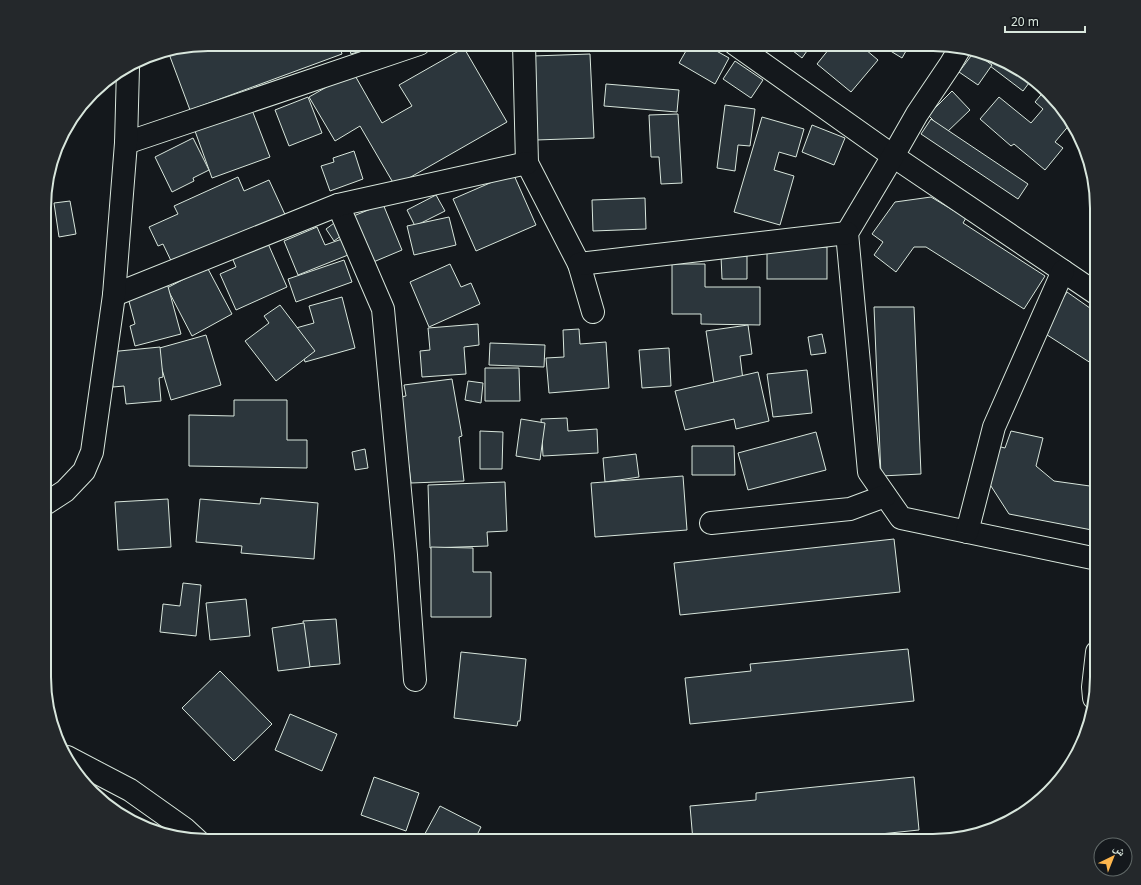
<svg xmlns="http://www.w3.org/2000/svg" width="1141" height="885" font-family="'Noto Sans','Noto Naskh Arabic',sans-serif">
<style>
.building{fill:#2c363c;stroke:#d8e6dc}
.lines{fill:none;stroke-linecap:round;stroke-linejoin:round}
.minor-casing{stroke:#d8e6dc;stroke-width:24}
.major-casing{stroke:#d8e6dc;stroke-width:24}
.minor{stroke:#14181c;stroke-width:22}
.major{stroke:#14181c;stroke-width:22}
.rim{fill:none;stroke:#d8e6dc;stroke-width:2}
</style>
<rect width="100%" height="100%" fill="#14181c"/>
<g class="building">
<path d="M 208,44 L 255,44 L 256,47 L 263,44 L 339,44 L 342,54 L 190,110 L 169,54 L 182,49 L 182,48 Z"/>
<path d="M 348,44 L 384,44 L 351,54 Z"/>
<path d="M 690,44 L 704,44 L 729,58 L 715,84 L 679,63 Z"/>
<path d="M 790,44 L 812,44 L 802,58 L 788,47 Z"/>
<path d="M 833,44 L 859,44 L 878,60 L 851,92 L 817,64 Z"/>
<path d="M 879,44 L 910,44 L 902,58 Z"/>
<path d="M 464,48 L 507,122 L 395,186 L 360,126 L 335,141 L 309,97 L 353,72 L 382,123 L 412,106 L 399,85 Z"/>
<path d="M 969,50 L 996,56 L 1032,79 L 1023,91 Z"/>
<path d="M 974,52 L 992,65 L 978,85 L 959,72 Z"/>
<path d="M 590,54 L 594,138 L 536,140 L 533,56 Z"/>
<path d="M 735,61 L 763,80 L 751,98 L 723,79 Z"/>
<path d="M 606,84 L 679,90 L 677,112 L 604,106 Z"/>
<path d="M 1045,90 L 1071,123 L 1055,142 L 1063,148 L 1045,170 L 1014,144 L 1011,146 L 980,119 L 999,97 L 1031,123 L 1043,109 L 1035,102 Z"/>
<path d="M 952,91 L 970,110 L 946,133 L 928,115 Z"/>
<path d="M 308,97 L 322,133 L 289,146 L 275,110 Z"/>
<path d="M 725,105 L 755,109 L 750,146 L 738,145 L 735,171 L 717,168 Z"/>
<path d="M 252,110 L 270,157 L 212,178 L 195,131 Z"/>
<path d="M 678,114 L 682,183 L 661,184 L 659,157 L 651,157 L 649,115 Z"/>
<path d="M 762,117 L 804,129 L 796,157 L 779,152 L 774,170 L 794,176 L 780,225 L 734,212 Z"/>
<path d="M 931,119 L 1028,184 L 1018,199 L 921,134 Z"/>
<path d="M 812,125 L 845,138 L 834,165 L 802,152 Z"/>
<path d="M 193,138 L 209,170 L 193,178 L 194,181 L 172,192 L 155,157 Z"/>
<path d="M 354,151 L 363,179 L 330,191 L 321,166 L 334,162 L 333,158 Z"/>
<path d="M 513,173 L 536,225 L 476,251 L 453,199 Z"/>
<path d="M 238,177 L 244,191 L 269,180 L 288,221 L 174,267 L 163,244 L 158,246 L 149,227 L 178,214 L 174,206 Z"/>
<path d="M 436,195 L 445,211 L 415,226 L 407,210 Z"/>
<path d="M 931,197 L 966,218 L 963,223 L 1045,276 L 1024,309 L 926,247 L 914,247 L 896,272 L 874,255 L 883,242 L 872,234 L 895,202 Z"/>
<path d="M 645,198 L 646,229 L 593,231 L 592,200 Z"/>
<path d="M 70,201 L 76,234 L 59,237 L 54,203 Z"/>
<path d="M 383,204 L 402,250 L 371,263 L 351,217 Z"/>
<path d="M 45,208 L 49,208 L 47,235 L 45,235 Z"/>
<path d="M 449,217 L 456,245 L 414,255 L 407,226 Z"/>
<path d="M 337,221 L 345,233 L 334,241 L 326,229 Z"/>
<path d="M 317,227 L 325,245 L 342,239 L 348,255 L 298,275 L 284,241 Z"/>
<path d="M 266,239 L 287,287 L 236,310 L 220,274 L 236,267 L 231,255 Z"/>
<rect x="767" y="247" width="60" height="32"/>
<path d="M 721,256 L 747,256 L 747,279 L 722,279 Z"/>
<path d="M 344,260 L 352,282 L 296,302 L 288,279 Z"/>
<path d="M 450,264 L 461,287 L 471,283 L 480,304 L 429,327 L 410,282 Z"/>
<path d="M 672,264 L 705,264 L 705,287 L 760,287 L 760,325 L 701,324 L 701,314 L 672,314 Z"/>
<path d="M 207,267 L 232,314 L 192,336 L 167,288 Z"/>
<path d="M 167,283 L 181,334 L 135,346 L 130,326 L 135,324 L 127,294 Z"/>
<path d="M 1067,292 L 1097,313 L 1097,367 L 1041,331 Z"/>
<path d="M 342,297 L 355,348 L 305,362 L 296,328 L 314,323 L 309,306 Z"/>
<path d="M 280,305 L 315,351 L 276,381 L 245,341 L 269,323 L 264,316 Z"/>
<path d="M 874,307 L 914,307 L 921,474 L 881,476 Z"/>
<path d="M 478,324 L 479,345 L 464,347 L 466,374 L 422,377 L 420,351 L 430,350 L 428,328 Z"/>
<path d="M 748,325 L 752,354 L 740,356 L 743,380 L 714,384 L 706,331 Z"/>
<path d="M 579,329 L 580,344 L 606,342 L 609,388 L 549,393 L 546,358 L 564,357 L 563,330 Z"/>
<path d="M 822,334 L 826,353 L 811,355 L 808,337 Z"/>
<path d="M 206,335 L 221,385 L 171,400 L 156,349 Z"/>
<path d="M 490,343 L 545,345 L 544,367 L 489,365 Z"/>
<path d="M 160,347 L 163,377 L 159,378 L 161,401 L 126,404 L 124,386 L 113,387 L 109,352 Z"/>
<path d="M 669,348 L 671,386 L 642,388 L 639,350 Z"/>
<path d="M 485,368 L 519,368 L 520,401 L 485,401 Z"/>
<path d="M 807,370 L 812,413 L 773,417 L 767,374 Z"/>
<path d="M 758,372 L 769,421 L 736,429 L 734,419 L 685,430 L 675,391 Z"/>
<path d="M 452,379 L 462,436 L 459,437 L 464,481 L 411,483 L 400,397 L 406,396 L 404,385 Z"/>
<path d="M 468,381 L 483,383 L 481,403 L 465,400 Z"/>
<path d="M 234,400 L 287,400 L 287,440 L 307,440 L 307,468 L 189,466 L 189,415 L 234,416 Z"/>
<path d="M 567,418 L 568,431 L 597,429 L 598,453 L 543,456 L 541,419 Z"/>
<path d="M 521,419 L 545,423 L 540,460 L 516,456 Z"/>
<path d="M 480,431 L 503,432 L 502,469 L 480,469 Z"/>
<path d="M 1011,431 L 1043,438 L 1036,466 L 1054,481 L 1097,487 L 1097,531 L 1009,514 L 989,483 L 997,446 L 1005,448 Z"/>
<path d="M 816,432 L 826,470 L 748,490 L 738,453 Z"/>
<path d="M 692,446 L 734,446 L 735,475 L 692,475 Z"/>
<path d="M 365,449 L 368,468 L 355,470 L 352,452 Z"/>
<path d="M 636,454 L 639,477 L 605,482 L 603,458 Z"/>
<path d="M 683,476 L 687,530 L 595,537 L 591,483 Z"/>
<path d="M 505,482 L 507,531 L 487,532 L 488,546 L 430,548 L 428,485 Z"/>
<path d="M 261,498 L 318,503 L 314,559 L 241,553 L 242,546 L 196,542 L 200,499 L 260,504 Z"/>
<path d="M 168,499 L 171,547 L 118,550 L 115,502 Z"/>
<path d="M 894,539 L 900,592 L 680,615 L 674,563 Z"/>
<path d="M 431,547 L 473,548 L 473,572 L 491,572 L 491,617 L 431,617 Z"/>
<path d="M 183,583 L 201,585 L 196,636 L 160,632 L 163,604 L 180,606 Z"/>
<path d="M 246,599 L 250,636 L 210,640 L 206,603 Z"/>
<path d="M 336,619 L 340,664 L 307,667 L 303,621 Z"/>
<path d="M 304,623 L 310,667 L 278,671 L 272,628 Z"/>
<path d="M 908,649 L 914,701 L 690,724 L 685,678 L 751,671 L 750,664 Z"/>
<path d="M 461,652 L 526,659 L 520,721 L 518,721 L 517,726 L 454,718 Z"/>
<path d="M 220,671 L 272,724 L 234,761 L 182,708 Z"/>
<path d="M 290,714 L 337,734 L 322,771 L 275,750 Z"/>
<path d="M 374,777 L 419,793 L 406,831 L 361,815 Z"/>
<path d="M 914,777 L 919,830 L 812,841 L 693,841 L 690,806 L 756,800 L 756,793 Z"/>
<path d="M 440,806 L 481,827 L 474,841 L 421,841 Z"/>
</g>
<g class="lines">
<g class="minor-casing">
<g id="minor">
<path d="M 524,44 L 527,163 L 579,264 L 593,312"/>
<path d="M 735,44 L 893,156 L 1097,294"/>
<path d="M 960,48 L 950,65 L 917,114 L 893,156 L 847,233 L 869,472 L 901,518 L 1097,559"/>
<path d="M 126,143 L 419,44"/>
<path d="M 338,205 L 383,309 L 406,555 L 415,680"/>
<path d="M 579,264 L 847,233"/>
<path d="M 114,295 L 338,205 L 527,163"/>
<path d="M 45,504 L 65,491 L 84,471 L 92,452 L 114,295 L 126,143 L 128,68"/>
<path d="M 711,523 L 850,509 L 885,496"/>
<path d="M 967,532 L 994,427 L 1063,271"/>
<path d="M 67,757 L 130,790 L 185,829 L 198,841"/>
</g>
</g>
<g class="major-casing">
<path id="major" d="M 1094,698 L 1093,687 L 1097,652"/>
</g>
<use href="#minor" class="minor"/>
<use href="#major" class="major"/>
</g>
<path d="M0 0H1141V885H0ZM208 51H933A157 157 0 0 1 1090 208V677A157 157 0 0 1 933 834H208A157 157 0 0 1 51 677V208A157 157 0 0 1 208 51Z" fill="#24282b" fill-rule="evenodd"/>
<path class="rim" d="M208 51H933A157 157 0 0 1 1090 208V677A157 157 0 0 1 933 834H208A157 157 0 0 1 51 677V208A157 157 0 0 1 208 51Z"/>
<g transform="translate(1113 857) rotate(43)"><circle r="19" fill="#14181c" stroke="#626a69"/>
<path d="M0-3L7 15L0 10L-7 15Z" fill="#ffb74d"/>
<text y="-6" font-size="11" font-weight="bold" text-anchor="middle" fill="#d8e6dc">ش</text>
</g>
<path d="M1005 26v6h80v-6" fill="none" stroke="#d8e6dc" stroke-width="2"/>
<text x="1011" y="26" font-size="12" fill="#d8e6dc" stroke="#14181c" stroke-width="3" paint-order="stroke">20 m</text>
</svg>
